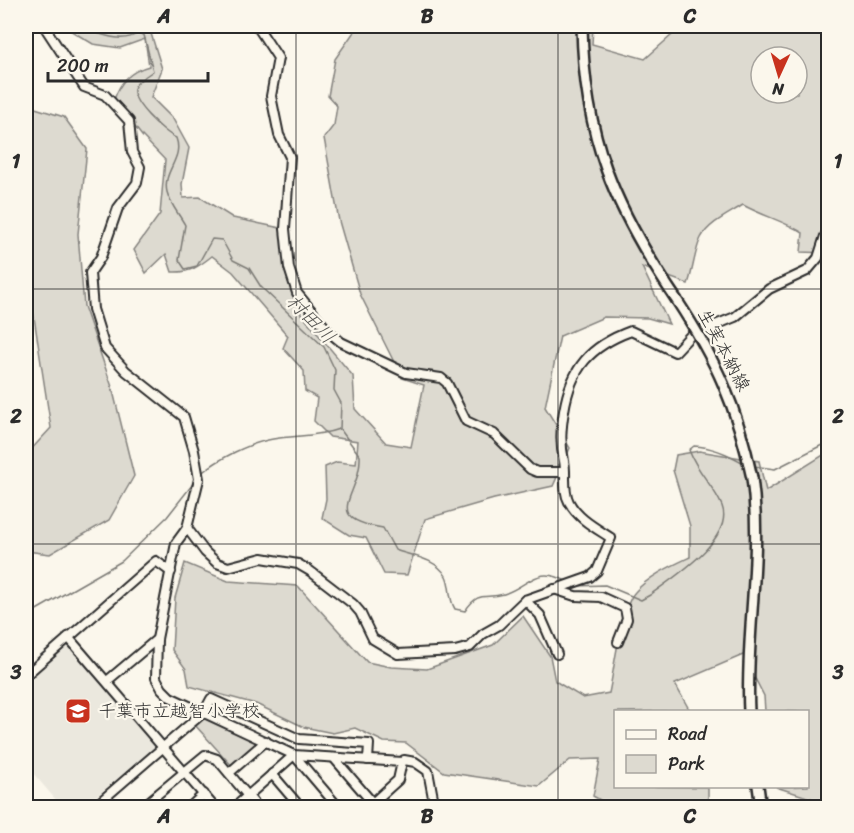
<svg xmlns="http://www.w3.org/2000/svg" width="854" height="833" font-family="Sriracha,'Klee One',sans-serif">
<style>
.built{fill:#ebe8de}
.green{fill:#dddad0;stroke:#84827e;stroke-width:1.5;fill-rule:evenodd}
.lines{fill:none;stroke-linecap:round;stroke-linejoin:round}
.stream{stroke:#7b7a75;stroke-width:1.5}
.minor-casing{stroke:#2b2b2b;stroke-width:12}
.major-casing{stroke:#2b2b2b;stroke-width:14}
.minor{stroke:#fbf7ec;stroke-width:8}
.major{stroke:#fbf7ec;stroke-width:9}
.major-bridge-casing{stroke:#2b2b2b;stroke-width:14;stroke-linecap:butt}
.major-bridge{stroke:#fbf7ec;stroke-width:9}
.grid{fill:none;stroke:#2b2b2b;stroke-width:1.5;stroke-opacity:0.55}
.labels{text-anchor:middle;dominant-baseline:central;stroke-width:4.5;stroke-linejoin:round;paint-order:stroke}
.street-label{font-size:18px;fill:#2b2b2b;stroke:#fbf7ec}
.poi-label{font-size:18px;fill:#2b2b2b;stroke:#fbf7ec;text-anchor:start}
.water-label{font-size:20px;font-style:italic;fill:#5a5956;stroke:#fbf7ec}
.neatline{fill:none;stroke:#2b2b2b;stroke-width:2}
.grid-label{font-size:20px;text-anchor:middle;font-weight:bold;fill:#2b2b2b}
</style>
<rect width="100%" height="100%" fill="#fbf7ec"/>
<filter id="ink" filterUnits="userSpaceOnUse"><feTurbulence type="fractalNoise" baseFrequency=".0167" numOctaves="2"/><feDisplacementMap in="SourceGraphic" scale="12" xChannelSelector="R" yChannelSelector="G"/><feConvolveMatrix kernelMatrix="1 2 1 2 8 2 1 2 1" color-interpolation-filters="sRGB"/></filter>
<g filter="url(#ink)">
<path class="built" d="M 68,641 L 158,745 L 83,807 L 62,807 L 26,765 L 26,677 Z"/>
<g class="green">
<path d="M 63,26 L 100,26 L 119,29 L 126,26 L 149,27 L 162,69 L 151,97 L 173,119 L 189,148 L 182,184 L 183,198 L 200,197 L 233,218 L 285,229 L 301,314 L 353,376 L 355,409 L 386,443 L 411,447 L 424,385 L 402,378 L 360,294 L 339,221 L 324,138 L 334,125 L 337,106 L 328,96 L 335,59 L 358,26 L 593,26 L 592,44 L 645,59 L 681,27 L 828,26 L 828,253 L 801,252 L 803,233 C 784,221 763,216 743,205 C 729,214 709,223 701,238 C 695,249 693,271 688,284 L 642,267 L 669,324 L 648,318 L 604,317 L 560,336 L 545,407 L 570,448 L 553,486 L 494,499 L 425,519 L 407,575 L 384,574 L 366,538 L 349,535 L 322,518 L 326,499 L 325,467 L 337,462 L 356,464 L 358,441 L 330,437 L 314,421 L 317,398 L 305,391 L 304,371 L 283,348 L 288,336 L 233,272 L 212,256 C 198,267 190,273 172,272 L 166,254 L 146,273 L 134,250 L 160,214 L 165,160 L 142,136 L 114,100 C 120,81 131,71 149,66 L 145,39 L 120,48 L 93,44 ZM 761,57 L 797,57 L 797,93 L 761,93 Z"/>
<path d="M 32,107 L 64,117 L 87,149 L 78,234 L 84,306 L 112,387 L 134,476 L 109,520 L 50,554 L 26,551 L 26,455 L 51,428 L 33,311 L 26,306 L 26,110 Z"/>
<path d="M 699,451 L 759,461 L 766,491 L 828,452 L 828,807 L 822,807 L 823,802 L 776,787 L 808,786 L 808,712 L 765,711 L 764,696 L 743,655 L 675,684 L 690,711 L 616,712 L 616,786 L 708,787 L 708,807 L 614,808 L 593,796 L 600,759 L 570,760 L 539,786 L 444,772 L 406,743 L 384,742 L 355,728 L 333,733 L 304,727 L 256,704 L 189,686 L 186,669 L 172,650 L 175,598 L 185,563 L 228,581 L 298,586 L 367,662 L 391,667 L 427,669 L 493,645 L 523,616 L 550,656 L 555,681 L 583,698 L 609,693 C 614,671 621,607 635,592 C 649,576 671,566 690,557 L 690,526 L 673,470 L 676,455 Z"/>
<path d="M 203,716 L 260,740 L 260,743 L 233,767 L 194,724 Z"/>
</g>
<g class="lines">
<g class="stream">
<path d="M 74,26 C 95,31 120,46 138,33 L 144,35 L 153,71 C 148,75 138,80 135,86 C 127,100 165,133 176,138 C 184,159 162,171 167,192 C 170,204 179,214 185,225 L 179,260 L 185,269 L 197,266 L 212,239 L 222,240 L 233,260 L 249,268 L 261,287 L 324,347 L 335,370 L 334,390 L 341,403 L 340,429 L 360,456 C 362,495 318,518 383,528 L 395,550 C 411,556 436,558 446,576 C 451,586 448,598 455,609 L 465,611 C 480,589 485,600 504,594 C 531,585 536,564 568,582"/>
<path d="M 753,466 L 775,469 L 828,442"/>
<path d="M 200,474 C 220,458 249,443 273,439 C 296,435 317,437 339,429"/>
<path d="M 575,586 L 605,585 L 641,600 L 650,595 C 671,579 735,539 722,506 C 714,486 697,472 689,450 L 694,446 C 713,447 729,454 745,464"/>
<path d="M 26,616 L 122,561 L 167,517 L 196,480"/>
</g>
<g class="minor-casing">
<g id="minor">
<path d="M 44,26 L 84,87 L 105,95 L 129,121 L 132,152 L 140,167 L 137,183 L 118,208 L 101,257 L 90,273 L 93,309 L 105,348 L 126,371 L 184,417 L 194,451 L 199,479 L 187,528 L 176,543 L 157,639 L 156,678 L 162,689 L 170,697 L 294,755 L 402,762 L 398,780 L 367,808"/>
<path d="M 257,26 L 278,58 L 271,96 L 279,135 L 290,157 L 285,229 L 289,268 L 297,293 L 330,333 L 341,342 L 406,373 L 441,378 L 447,383 L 466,421 L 494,434 L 530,469 L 537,472 L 564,472"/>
<path d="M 187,528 L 205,552 L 217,563 L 228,567 L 262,558 L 298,564 L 310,571 L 353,604 L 360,612 L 373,639 L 398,654 L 455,651 L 470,647 L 483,634 L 499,625 L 525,600 L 590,577 L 597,571 L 611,538 C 596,528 578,519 569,502 C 562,489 567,475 564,461 C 560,443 561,429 564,411 C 571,368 590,346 631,331 L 675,352 L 691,335 L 735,317 L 769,289 L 807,271 L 818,258 L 825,236 L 828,235"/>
<path d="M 554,589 L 575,596 L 601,597 L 625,608 L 627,619 L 618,642"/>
<path d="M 525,600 L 540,615 L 557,654"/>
<path d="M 68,637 L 215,808"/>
<path d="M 26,675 L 156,561 L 171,572"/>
<path d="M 107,681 L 157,639"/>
<path d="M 334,758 L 377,808"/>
<path d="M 402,762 L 404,760 L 415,762 L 428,771 L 435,808"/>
<path d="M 229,773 L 266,741"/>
<path d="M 272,774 L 301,808"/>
<path d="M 93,808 L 204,712 L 211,699 L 299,739 L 369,744 L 368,760"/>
<path d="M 141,808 L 205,755 L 217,759 L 258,808"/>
<path d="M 189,808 L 204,794"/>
<path d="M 234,808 L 294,755 L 339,808"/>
</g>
</g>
<g class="major-casing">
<g id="major">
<path d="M 582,26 C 584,138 614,207 676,299"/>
<path d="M 749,712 C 745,633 763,556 752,478"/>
<path d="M 758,786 L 761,808"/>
</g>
</g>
<use href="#minor" class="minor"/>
<use href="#major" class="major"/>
<g class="major-bridge-casing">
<path id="major-bridge" d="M 676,299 C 716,360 737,406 752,478"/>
</g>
<use href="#major-bridge" class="major-bridge"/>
</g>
</g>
<path class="grid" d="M 296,26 L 296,808M 558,26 L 558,808M 26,289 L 828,289M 26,544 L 828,544"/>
<defs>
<g id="school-square" transform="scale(1.35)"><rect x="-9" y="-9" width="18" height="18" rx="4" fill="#c8321e" stroke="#fbf7ec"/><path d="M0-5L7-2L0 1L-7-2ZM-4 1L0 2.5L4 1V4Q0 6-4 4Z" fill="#fff"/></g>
</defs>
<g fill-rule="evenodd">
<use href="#school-square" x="78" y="711"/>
</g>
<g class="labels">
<g class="street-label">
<text transform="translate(724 350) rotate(62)">生実本納線</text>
</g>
<g class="poi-label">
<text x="98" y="711">千葉市立越智小学校</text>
</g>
<g class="water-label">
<text transform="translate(311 319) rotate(46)">村田川</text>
</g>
</g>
<rect width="854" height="833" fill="none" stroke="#fbf7ec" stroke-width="66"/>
<rect x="614" y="710" width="195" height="78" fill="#fbf7ec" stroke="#a8a59f" stroke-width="1.5"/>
<rect x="626" y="730" width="30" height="9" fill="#fbf7ec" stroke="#a8a59f" stroke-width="1.5"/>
<text x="668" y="740" font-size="18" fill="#2b2b2b">Road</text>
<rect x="626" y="755" width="30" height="18" fill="#dddad0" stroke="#a8a59f" stroke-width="1.5"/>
<text x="668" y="770" font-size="18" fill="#2b2b2b">Park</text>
<g transform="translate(779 75) rotate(184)"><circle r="28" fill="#fbf7ec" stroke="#a8a59f" stroke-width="1.5"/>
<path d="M0-4.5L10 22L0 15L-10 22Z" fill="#c8321e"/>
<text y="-9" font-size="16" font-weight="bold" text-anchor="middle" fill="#2b2b2b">N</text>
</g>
<path d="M48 72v9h160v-9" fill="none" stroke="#2b2b2b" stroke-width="3"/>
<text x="57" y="72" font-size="18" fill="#2b2b2b" stroke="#fbf7ec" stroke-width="4.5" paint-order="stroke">200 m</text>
<rect x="33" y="33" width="788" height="767" class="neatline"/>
<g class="grid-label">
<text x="164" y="23">A</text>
<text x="427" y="23">B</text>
<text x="690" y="23">C</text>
<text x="16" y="168">1</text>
<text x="838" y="168">1</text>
<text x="16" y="423">2</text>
<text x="838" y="423">2</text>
<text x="16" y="679">3</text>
<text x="838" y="679">3</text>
<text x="164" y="823">A</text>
<text x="427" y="823">B</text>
<text x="690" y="823">C</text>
</g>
</svg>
